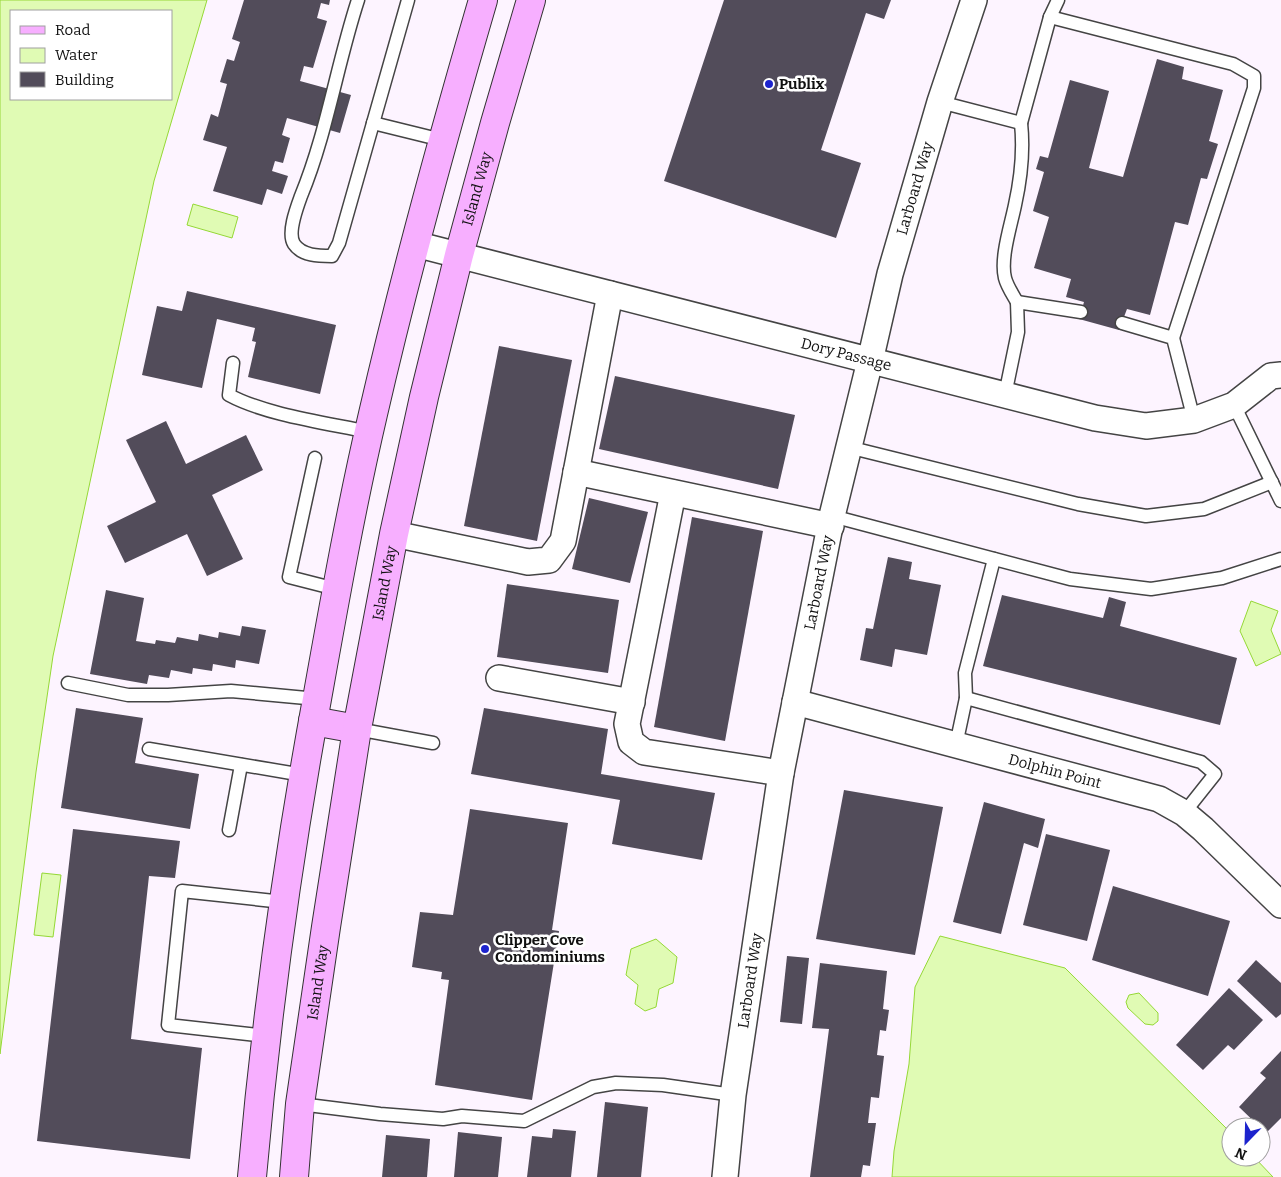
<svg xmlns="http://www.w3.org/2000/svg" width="1281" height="1177" font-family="Bitter,serif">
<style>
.water{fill:#e0fbb4;stroke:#95d836;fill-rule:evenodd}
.building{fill:#524c5a}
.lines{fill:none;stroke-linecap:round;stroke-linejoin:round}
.lane-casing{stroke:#444;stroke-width:15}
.street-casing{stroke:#444;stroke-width:28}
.secondary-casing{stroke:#333;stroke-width:30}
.lane{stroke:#fff;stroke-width:12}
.street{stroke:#fff;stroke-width:25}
.secondary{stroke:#f7afff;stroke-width:28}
.poi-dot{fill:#1c23cd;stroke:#fff;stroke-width:2}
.labels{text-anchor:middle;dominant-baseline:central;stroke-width:5;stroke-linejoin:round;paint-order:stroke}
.poi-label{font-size:15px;font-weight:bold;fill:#111;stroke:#fff;text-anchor:start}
.street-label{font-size:15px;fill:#111;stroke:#fff}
</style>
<rect width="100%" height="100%" fill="#fdf4ff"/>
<g class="water">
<path d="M 0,0 L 207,0 L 154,181 L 53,656 L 36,772 L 0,1054 ZM 11,11 L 171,11 L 171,99 L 11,99 Z"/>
<path d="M 193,204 L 238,217 L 232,238 L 187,225 Z"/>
<path d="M 1251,601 L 1278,611 L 1271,630 L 1281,654 L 1256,666 L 1240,631 Z"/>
<path d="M 42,873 L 61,875 L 53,937 L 34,935 Z"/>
<path d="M 940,936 L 1065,968 L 1231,1133 L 1231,1157 L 1254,1157 L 1273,1177 L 892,1177 L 894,1151 L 909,1064 L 915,987 Z"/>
<path d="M 656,939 L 677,957 L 673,983 L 659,989 L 656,1007 L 645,1011 L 635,1004 L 638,985 L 626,975 L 631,949 Z"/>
<path d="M 1139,993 L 1158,1013 L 1158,1021 L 1153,1025 L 1145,1024 L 1128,1008 L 1126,1002 L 1129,995 Z"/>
</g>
<g class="building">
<path d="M 244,0 L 330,0 L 329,5 L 321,3 L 317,18 L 327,21 L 313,68 L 304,66 L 300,81 L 351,95 L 340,133 L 287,118 L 282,135 L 290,138 L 283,163 L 275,161 L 272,171 L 288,176 L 282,194 L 267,189 L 262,205 L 213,191 L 227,147 L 203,140 L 211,114 L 218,117 L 227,84 L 220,82 L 227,59 L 234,61 L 240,42 L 232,39 Z"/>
<path d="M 724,0 L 891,0 L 884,19 L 866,13 L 821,150 L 861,163 L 836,238 L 664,181 Z"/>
<path d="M 1157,59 L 1184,67 L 1182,79 L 1223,90 L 1209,141 L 1218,144 L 1207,179 L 1201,178 L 1188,225 L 1175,222 L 1150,315 L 1127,309 L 1119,330 L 1079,319 L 1084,302 L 1066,297 L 1071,279 L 1034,268 L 1049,217 L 1033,211 L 1044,172 L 1036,169 L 1040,156 L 1048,158 L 1070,80 L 1109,91 L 1089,168 L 1123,177 Z"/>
<path d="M 187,291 L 336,325 L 320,394 L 248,377 L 256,342 L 252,341 L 255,328 L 217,319 L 202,388 L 142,375 L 157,306 L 182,311 Z"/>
<path d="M 499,346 L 572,360 L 537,541 L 464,526 Z"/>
<path d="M 615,376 L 795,415 L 778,489 L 599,449 Z"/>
<path d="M 166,421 L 186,464 L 246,435 L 263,470 L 212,495 L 243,559 L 207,576 L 187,534 L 125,563 L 107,526 L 156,502 L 126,440 Z"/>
<path d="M 589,498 L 648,512 L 630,583 L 572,569 Z"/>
<path d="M 692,517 L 763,531 L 725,741 L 654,727 Z"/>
<path d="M 888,557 L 912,562 L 909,579 L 941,585 L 927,655 L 895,649 L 892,667 L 860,660 L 866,628 L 873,629 Z"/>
<path d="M 507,584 L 619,600 L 608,673 L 497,657 Z"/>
<path d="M 106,590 L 144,598 L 136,641 L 155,644 L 156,640 L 175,643 L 177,637 L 198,641 L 199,634 L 218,638 L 219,632 L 240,636 L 242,626 L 266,630 L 259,664 L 236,660 L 235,668 L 213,664 L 212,671 L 193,668 L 192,674 L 171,670 L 169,678 L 149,675 L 147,684 L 90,674 Z"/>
<path d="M 1002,595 L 1103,618 L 1109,597 L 1126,602 L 1120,626 L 1237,658 L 1220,725 L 983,666 Z"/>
<path d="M 76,708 L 143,718 L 135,763 L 199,774 L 190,829 L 61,808 Z"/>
<path d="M 484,708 L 608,729 L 601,774 L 715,793 L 702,860 L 612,844 L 620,800 L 471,774 Z"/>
<path d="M 844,790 L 943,807 L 915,955 L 816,939 Z"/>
<path d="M 984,802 L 1045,819 L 1038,848 L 1024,843 L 1001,934 L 953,922 Z"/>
<path d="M 470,809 L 568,823 L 552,930 L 559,931 L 532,1100 L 435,1085 L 449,980 L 441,979 L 442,972 L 412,967 L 420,912 L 453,915 Z"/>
<path d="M 73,829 L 180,841 L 175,878 L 149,876 L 131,1039 L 202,1048 L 190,1159 L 37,1141 Z"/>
<path d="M 1046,834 L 1110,850 L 1087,941 L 1023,925 Z"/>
<path d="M 1113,886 L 1230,921 L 1208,996 L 1092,960 Z"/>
<path d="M 787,956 L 809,958 L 802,1024 L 780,1022 Z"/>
<path d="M 1256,960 L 1281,983 L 1281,1014 L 1276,1018 L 1237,981 Z"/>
<path d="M 820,963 L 887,971 L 883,1009 L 889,1010 L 886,1031 L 880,1030 L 877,1055 L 884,1056 L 879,1098 L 871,1097 L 868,1123 L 876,1123 L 870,1166 L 863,1165 L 861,1177 L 810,1177 L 829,1029 L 812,1028 Z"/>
<path d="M 1229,988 L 1263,1020 L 1234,1050 L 1228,1045 L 1203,1070 L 1176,1045 Z"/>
<path d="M 1281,1051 L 1281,1118 L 1266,1133 L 1239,1107 L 1266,1078 L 1260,1073 Z"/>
<path d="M 605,1102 L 648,1107 L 641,1177 L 597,1177 Z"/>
<path d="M 553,1129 L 576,1131 L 571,1177 L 527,1177 L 532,1136 L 552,1138 Z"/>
<path d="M 458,1132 L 502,1137 L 498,1177 L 454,1177 Z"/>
<path d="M 386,1135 L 430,1139 L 427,1177 L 382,1177 Z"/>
</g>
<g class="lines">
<g class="lane-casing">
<g id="lane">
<path d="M 358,0 C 337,64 327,133 301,196 C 297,207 287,233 294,244 C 302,256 319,256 332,256 L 339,243 L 408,0"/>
<path d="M 1050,17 L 1233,64 L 1254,76 L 1254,88 L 1173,338"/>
<path d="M 940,102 L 1021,123 L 1050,17 L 1058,0"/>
<path d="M 373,123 L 442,140"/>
<path d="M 1017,302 C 1013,295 1007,286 1005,278 C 1000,258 1011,225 1015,205 C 1021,178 1024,151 1021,123"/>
<path d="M 1122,323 L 1173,338 L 1194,420"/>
<path d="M 233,363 L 229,395 C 266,415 327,423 369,432"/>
<path d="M 1005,395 L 1018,332 L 1017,302 L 1081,312"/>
<path d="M 1234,405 L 1281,501"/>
<path d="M 848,447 L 1078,504 L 1146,516 L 1204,509 L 1272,482"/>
<path d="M 315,458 L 289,577 L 336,589"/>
<path d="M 832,516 L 1070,579 L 1151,589 L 1222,578 L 1281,559"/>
<path d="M 68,683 L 128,695 L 168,695 L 231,691 L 317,699"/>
<path d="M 966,698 L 965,673 L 994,559"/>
<path d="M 357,729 L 433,743"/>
<path d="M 956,745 L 966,698 L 1201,762 L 1215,774 L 1184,813"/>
<path d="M 149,749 L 303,775"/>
<path d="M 229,830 L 241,765"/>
<path d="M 266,1036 L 168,1025 L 182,891 L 283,902"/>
<path d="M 300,1104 L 380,1114 L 443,1119 L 462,1116 L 524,1121 L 593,1087 L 616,1083 L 663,1085 L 733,1095"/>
</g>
</g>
<g class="street-casing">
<g id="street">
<path id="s1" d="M 415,244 L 1095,418 L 1146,426 L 1194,420 L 1234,405 L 1271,376 L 1281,375"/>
<path d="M 576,472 L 831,526"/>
<path d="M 673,493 L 627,724 L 631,742 L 644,752 L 781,773"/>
<path d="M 394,534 L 528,562 L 549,560 L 563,541 L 610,294"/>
<path d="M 499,678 L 632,702"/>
<path id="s2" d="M 795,702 L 1159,799 L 1184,813 L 1203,829 L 1281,905"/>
<path id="s3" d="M 725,1177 L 733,1095 L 781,773 L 832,516 L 870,361 L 890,274 L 940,102 L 974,0"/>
</g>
</g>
<g class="secondary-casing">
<g id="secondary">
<path d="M 313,721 L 357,729"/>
<path d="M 252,1177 C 266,1017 288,857 317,699 C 334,604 351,508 373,414 C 405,275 443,137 483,0"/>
<path id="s4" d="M 294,1177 L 300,1104 L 326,927 L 357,729 L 394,534 L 424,397 L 459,255 L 495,123 L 531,0"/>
</g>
</g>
<use href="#lane" class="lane"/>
<use href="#street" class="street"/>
<use href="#secondary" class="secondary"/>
</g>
<g class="poi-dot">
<circle cx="769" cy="84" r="5"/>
<circle cx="485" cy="949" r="5"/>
</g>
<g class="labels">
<g class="poi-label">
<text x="779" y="84">Publix</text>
<text x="495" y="940">Clipper Cove<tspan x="495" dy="17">Condominiums</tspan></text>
</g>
<g class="street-label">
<text stroke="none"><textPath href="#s4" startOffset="1006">Island Way</textPath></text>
<text stroke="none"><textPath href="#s3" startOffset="1008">Larboard Way</textPath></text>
<text stroke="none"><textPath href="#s1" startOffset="445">Dory Passage</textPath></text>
<text stroke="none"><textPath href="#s3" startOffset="602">Larboard Way</textPath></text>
<text stroke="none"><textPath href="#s4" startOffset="601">Island Way</textPath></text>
<text stroke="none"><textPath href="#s2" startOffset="269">Dolphin Point</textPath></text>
<text stroke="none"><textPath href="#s3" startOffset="198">Larboard Way</textPath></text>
<text stroke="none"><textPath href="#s4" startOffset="196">Island Way</textPath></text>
</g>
</g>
<rect x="10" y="10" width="162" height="90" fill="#ffffff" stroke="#a0a0a0"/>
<rect x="20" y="26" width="25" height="8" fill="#f7afff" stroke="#a0a0a0"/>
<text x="55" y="35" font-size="15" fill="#111111">Road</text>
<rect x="20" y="48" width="25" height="15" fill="#e0fbb4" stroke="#a0a0a0"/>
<text x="55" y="60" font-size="15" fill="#111111">Water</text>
<rect x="20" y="72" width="25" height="15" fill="#524c5a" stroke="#a0a0a0"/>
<text x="55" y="85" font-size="15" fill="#111111">Building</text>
<g transform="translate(1246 1142) rotate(203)"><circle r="24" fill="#ffffff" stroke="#a0a0a0"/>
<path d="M0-4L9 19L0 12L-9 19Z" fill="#1c23cd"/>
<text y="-8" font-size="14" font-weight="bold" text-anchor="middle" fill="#111111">N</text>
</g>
</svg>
